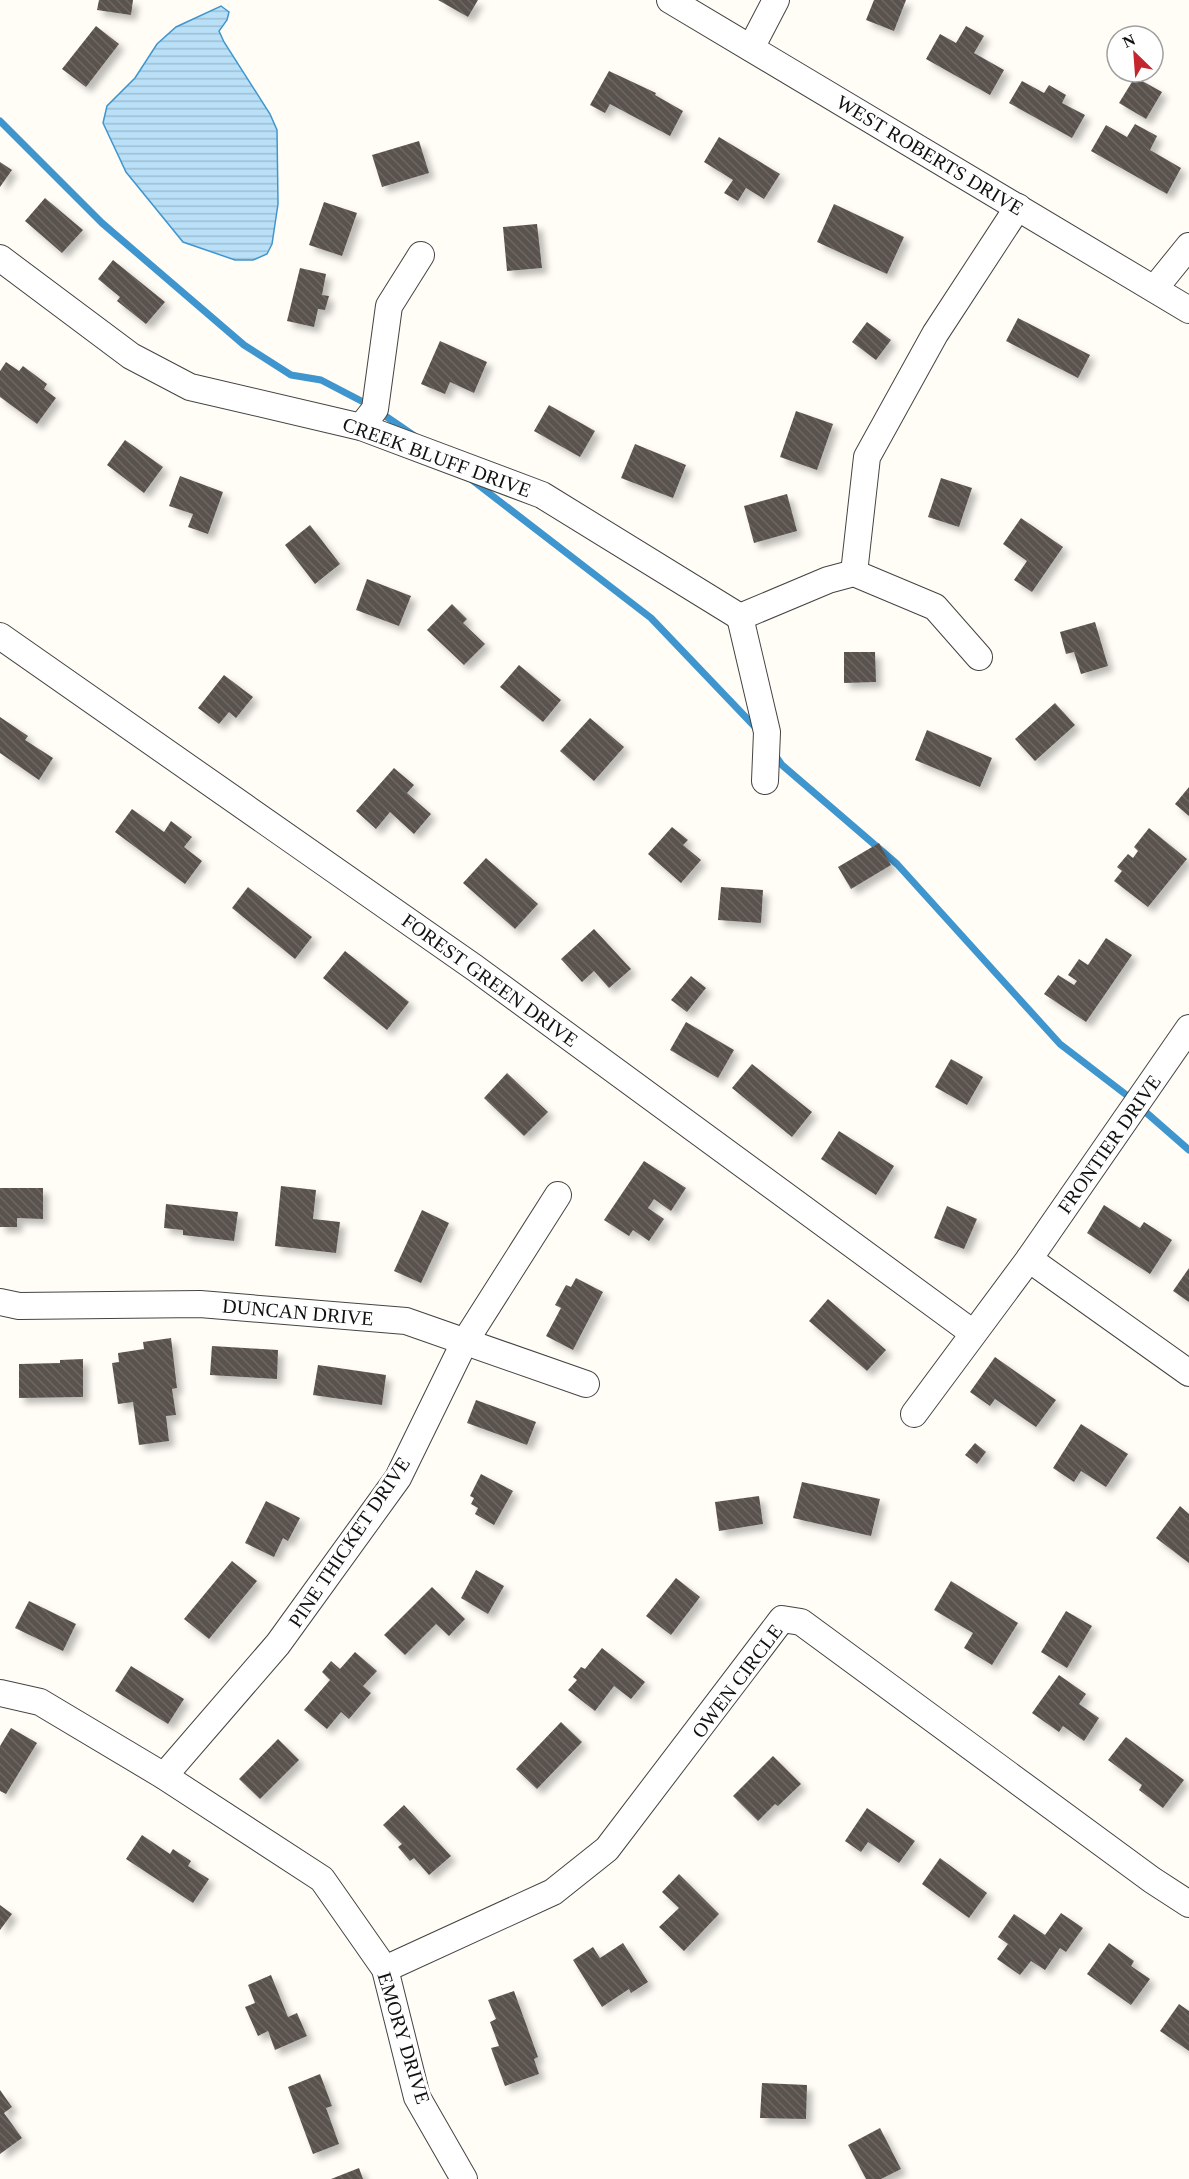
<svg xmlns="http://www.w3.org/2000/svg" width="1189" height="2179" font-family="Georgia,serif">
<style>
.water{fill:url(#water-rules);stroke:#3f96cf;stroke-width:1.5}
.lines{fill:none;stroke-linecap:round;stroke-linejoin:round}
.stream{stroke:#3f96cf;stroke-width:7}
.building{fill:url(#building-back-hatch);filter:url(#shadow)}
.minor-casing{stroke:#444;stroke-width:28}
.minor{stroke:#fff;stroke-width:26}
.labels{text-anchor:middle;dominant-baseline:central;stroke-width:6;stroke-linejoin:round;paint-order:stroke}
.street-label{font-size:20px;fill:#111;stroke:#fff}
</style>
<defs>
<pattern id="water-rules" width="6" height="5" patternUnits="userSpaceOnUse" patternTransform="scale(1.5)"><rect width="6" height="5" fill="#b9e0f7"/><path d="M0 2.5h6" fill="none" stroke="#9ebfd3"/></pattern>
<pattern id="building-back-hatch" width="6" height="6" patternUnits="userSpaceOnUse" patternTransform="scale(1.5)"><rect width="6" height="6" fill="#5a524d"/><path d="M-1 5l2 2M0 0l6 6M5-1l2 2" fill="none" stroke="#6d6662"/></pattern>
<filter id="shadow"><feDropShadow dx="5.5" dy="5.5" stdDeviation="3" flood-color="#0004"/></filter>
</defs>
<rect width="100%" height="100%" fill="#fffdf5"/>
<path class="water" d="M 221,6 L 229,12 L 227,20 L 219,31 L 224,42 L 270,114 L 277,130 L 278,204 L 272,244 L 267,254 L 253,260 L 235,260 L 183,242 L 126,172 L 103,123 L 107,106 L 135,78 L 157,44 L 176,27 Z"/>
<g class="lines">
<g class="stream">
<path d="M 0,121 L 102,223 L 244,345 L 291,375 L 321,380 L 369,405"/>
<path d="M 378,411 L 416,437"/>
<path d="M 472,480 L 651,618 L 757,729"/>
<path d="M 775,755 L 782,765 L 897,864 L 1060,1044 L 1133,1100"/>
<path d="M 1141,1108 L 1189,1150"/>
</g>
</g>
<g class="building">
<path d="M 99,0 L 133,0 L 131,15 L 97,10 Z"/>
<path d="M 438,0 L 478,0 L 468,17 Z"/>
<path d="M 874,0 L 906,0 L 894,31 L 866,20 Z"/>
<path d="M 96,26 L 119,44 L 86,87 L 62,69 Z"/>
<path d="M 966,26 L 984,36 L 974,53 L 1004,70 L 990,95 L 926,59 L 940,34 L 956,43 Z"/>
<path d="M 609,71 L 656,93 L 655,95 L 683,111 L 670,136 L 610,104 L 605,113 L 590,105 Z"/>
<path d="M 1135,77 L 1162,92 L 1146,119 L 1119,103 Z"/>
<path d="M 1022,81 L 1044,93 L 1049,85 L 1066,95 L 1062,103 L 1085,115 L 1072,138 L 1009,103 Z"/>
<path d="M 1135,124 L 1157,136 L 1150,150 L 1181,168 L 1167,194 L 1091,151 L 1106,125 L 1127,137 Z"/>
<path d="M 719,137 L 780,174 L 764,199 L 746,188 L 738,201 L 724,193 L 733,180 L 704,162 Z"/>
<path d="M 419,141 L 429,173 L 382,187 L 372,155 Z"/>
<path d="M 0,162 L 12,170 L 0,187 Z"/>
<path d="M 45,198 L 83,230 L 62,253 L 25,221 Z"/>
<path d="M 324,202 L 357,213 L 342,256 L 309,245 Z"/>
<path d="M 834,204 L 904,237 L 887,274 L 817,242 Z"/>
<path d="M 537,224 L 542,268 L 507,271 L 503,227 Z"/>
<path d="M 113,260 L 165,302 L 146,324 L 117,301 L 120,297 L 98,279 Z"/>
<path d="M 300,268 L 326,274 L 322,295 L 329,296 L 325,310 L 318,309 L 314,327 L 287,321 Z"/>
<path d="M 1018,318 L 1090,355 L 1078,378 L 1006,341 Z"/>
<path d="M 867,322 L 891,340 L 876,360 L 852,342 Z"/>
<path d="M 440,341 L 487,362 L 474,393 L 450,382 L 445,394 L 421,384 Z"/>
<path d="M 6,362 L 19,371 L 23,366 L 47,384 L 44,389 L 56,398 L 37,424 L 0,397 L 0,371 Z"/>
<path d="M 549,405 L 595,431 L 580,457 L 534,431 Z"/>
<path d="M 796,411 L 833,424 L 817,470 L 780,457 Z"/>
<path d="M 125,440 L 163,467 L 144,493 L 107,465 Z"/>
<path d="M 635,444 L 686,465 L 673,498 L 621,478 Z"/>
<path d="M 180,476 L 223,492 L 208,534 L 188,527 L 193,514 L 169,506 Z"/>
<path d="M 941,478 L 972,488 L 959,527 L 928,517 Z"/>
<path d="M 787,494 L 797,531 L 754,543 L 744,506 Z"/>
<path d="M 1021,518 L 1063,547 L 1032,592 L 1014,580 L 1027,561 L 1003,544 Z"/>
<path d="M 310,525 L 340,564 L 315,584 L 285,545 Z"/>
<path d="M 367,579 L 411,596 L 399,626 L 356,610 Z"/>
<path d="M 452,604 L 467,619 L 463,623 L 485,644 L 464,665 L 427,630 Z"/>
<path d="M 1095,622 L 1108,666 L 1081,674 L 1074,652 L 1066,654 L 1060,632 Z"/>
<path d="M 844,652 L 875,652 L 876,682 L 844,683 Z"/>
<path d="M 519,665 L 561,700 L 543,722 L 500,687 Z"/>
<path d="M 224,675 L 253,697 L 236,718 L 229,712 L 219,724 L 198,708 Z"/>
<path d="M 1055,703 L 1075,725 L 1035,761 L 1015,739 Z"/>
<path d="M 0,717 L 28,736 L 25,740 L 53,758 L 39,780 L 0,753 Z"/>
<path d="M 590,718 L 624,747 L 594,781 L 560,751 Z"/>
<path d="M 927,730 L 992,758 L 980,787 L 915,760 Z"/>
<path d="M 394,768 L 414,785 L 407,793 L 431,814 L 414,834 L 390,812 L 376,829 L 356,811 Z"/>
<path d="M 1189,787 L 1189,816 L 1175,804 Z"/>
<path d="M 132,809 L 164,832 L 171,821 L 192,837 L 184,847 L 202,861 L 185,884 L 115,832 Z"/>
<path d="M 672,827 L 688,840 L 683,845 L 701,860 L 681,883 L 648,854 Z"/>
<path d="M 1149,828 L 1187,859 L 1148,907 L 1114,881 L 1122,871 L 1117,867 L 1128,854 L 1133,858 L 1138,851 L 1134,847 Z"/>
<path d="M 879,843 L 891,865 L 851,889 L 838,867 Z"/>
<path d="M 486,858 L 538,904 L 515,929 L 463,883 Z"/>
<path d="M 248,887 L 312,937 L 295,959 L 232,908 Z"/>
<path d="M 721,887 L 763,890 L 761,923 L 718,920 Z"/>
<path d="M 594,929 L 631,969 L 609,988 L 594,971 L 582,982 L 561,959 Z"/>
<path d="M 1106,938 L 1132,955 L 1086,1022 L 1044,994 L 1058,975 L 1074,985 L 1077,981 L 1068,975 L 1079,959 L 1088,965 Z"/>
<path d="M 345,951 L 409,1002 L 387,1030 L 323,978 Z"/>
<path d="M 691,976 L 706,988 L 687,1012 L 671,1000 Z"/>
<path d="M 686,1022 L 734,1050 L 718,1078 L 670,1050 Z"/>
<path d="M 951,1059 L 983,1077 L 967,1105 L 935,1087 Z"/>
<path d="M 752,1064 L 812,1112 L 792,1137 L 732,1088 Z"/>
<path d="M 507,1073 L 548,1112 L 524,1136 L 484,1098 Z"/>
<path d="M 839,1131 L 894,1166 L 876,1195 L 821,1159 Z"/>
<path d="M 644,1161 L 686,1188 L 671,1211 L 654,1199 L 648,1208 L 664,1219 L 649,1241 L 633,1230 L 629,1236 L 604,1220 Z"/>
<path d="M 281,1186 L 316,1190 L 313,1219 L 340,1222 L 336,1253 L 275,1246 Z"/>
<path d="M 0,1188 L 43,1188 L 43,1219 L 17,1218 L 17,1227 L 0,1227 Z"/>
<path d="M 166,1204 L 238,1212 L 234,1241 L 183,1235 L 183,1230 L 164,1228 Z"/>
<path d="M 1104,1205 L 1140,1228 L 1144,1222 L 1172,1240 L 1150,1274 L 1087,1233 Z"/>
<path d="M 947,1206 L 977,1219 L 964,1249 L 934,1238 Z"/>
<path d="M 422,1210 L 449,1223 L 421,1283 L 394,1271 Z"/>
<path d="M 1189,1268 L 1189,1302 L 1173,1291 Z"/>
<path d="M 576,1278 L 603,1292 L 573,1350 L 546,1336 L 561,1308 L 555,1305 L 566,1285 L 571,1287 Z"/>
<path d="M 828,1299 L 886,1350 L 867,1371 L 809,1321 Z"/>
<path d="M 171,1338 L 177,1388 L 172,1389 L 176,1415 L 166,1416 L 169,1441 L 139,1445 L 133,1402 L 118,1404 L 112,1363 L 119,1362 L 118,1353 L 144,1349 L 143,1342 Z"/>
<path d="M 212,1346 L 278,1350 L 277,1379 L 210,1375 Z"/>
<path d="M 995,1357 L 1056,1400 L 1036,1427 L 995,1399 L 990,1406 L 970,1392 Z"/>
<path d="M 83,1359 L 83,1397 L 19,1398 L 19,1364 L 60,1363 L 60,1360 Z"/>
<path d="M 318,1365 L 386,1375 L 382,1405 L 313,1395 Z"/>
<path d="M 476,1400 L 536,1422 L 527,1445 L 467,1423 Z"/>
<path d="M 1081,1424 L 1128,1454 L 1106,1487 L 1081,1471 L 1074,1482 L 1053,1468 Z"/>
<path d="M 975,1443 L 986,1452 L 977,1464 L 965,1455 Z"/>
<path d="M 481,1474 L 513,1491 L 494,1525 L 475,1514 L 478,1508 L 471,1504 L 474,1498 L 470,1496 Z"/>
<path d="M 802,1482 L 880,1499 L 871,1536 L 793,1518 Z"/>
<path d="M 759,1496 L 763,1524 L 719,1531 L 715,1502 Z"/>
<path d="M 266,1501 L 300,1518 L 288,1541 L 283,1538 L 274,1557 L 245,1543 Z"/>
<path d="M 1180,1506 L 1189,1514 L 1189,1563 L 1156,1538 Z"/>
<path d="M 232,1561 L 257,1581 L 209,1639 L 184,1619 Z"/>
<path d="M 476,1570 L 504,1586 L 488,1614 L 461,1598 Z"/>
<path d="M 676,1578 L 700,1597 L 671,1635 L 646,1616 Z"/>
<path d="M 951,1581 L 1018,1623 L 992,1665 L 964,1648 L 973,1633 L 934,1610 Z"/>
<path d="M 432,1587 L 465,1619 L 449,1636 L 436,1624 L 405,1655 L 384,1635 Z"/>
<path d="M 29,1601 L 76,1624 L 63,1651 L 15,1628 Z"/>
<path d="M 1066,1611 L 1092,1626 L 1067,1668 L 1041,1652 Z"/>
<path d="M 602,1648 L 645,1682 L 631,1699 L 614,1686 L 595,1711 L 568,1690 L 577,1680 L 573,1677 L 581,1667 L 585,1669 Z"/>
<path d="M 355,1652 L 377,1671 L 363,1686 L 371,1693 L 349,1719 L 341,1712 L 327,1729 L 304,1710 L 330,1680 L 322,1672 L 331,1661 L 340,1669 Z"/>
<path d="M 131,1666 L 184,1699 L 168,1724 L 115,1691 Z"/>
<path d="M 1059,1675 L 1086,1694 L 1079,1704 L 1099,1718 L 1084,1741 L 1063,1726 L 1059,1732 L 1032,1713 Z"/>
<path d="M 561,1722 L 582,1742 L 537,1789 L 516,1769 Z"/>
<path d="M 11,1728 L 37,1743 L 6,1794 L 0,1791 L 0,1746 Z"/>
<path d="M 1126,1737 L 1184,1780 L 1163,1808 L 1139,1790 L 1142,1785 L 1108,1760 Z"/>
<path d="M 278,1739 L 299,1760 L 260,1799 L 239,1779 Z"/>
<path d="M 773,1756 L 801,1784 L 778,1806 L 775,1804 L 758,1821 L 733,1796 Z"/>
<path d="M 404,1805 L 451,1856 L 429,1875 L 414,1858 L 410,1861 L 398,1847 L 402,1844 L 383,1825 Z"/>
<path d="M 867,1808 L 915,1841 L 899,1863 L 868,1842 L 861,1852 L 845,1841 Z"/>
<path d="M 142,1835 L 170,1854 L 173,1849 L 191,1861 L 188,1866 L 209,1879 L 193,1903 L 126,1859 Z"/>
<path d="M 940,1858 L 987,1893 L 969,1918 L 922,1884 Z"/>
<path d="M 679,1874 L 719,1914 L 684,1951 L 659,1927 L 679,1908 L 662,1892 Z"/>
<path d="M 0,1905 L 12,1914 L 0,1930 Z"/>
<path d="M 1061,1913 L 1083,1928 L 1066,1952 L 1060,1948 L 1045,1970 L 1031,1961 L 1020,1975 L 997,1959 L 1008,1944 L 998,1937 L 1014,1914 L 1045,1935 Z"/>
<path d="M 623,1943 L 648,1982 L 631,1993 L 629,1989 L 602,2007 L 573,1960 L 593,1947 L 600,1958 Z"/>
<path d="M 1109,1943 L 1134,1961 L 1131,1966 L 1150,1979 L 1131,2005 L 1087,1974 Z"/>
<path d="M 271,1975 L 288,2017 L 297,2013 L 307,2036 L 275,2050 L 268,2031 L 258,2036 L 245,2007 L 255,2003 L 248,1985 Z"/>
<path d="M 514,1991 L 538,2057 L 534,2059 L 539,2074 L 505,2086 L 491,2048 L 499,2046 L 490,2022 L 496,2019 L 488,2000 Z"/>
<path d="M 1179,2004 L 1189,2011 L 1189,2051 L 1160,2031 Z"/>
<path d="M 320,2074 L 332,2106 L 326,2108 L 339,2144 L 313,2154 L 288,2087 Z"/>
<path d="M 762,2083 L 807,2085 L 806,2119 L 760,2118 Z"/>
<path d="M 0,2090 L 12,2107 L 4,2113 L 22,2138 L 0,2154 Z"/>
<path d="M 880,2128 L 901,2169 L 881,2179 L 866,2179 L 848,2145 Z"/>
<path d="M 359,2168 L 363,2179 L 331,2179 Z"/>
</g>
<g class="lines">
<g class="minor-casing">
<g id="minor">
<path d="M 670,0 L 1189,310"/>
<path d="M 751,48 L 776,0"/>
<path d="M 0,258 L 131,356 L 190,387 L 361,427 L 542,495 L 740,617"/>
<path d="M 1155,288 L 1189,246"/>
<path d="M 361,427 L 375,409 L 389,306 L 421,255"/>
<path d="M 854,573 L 867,457 L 935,334 L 1018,207"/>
<path d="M 740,617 L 828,580 L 854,573 L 935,607 L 979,657"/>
<path d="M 740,617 L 767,732 L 765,781"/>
<path d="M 0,636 L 475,968 L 973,1333"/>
<path d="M 1029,1259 L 1189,1373"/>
<path d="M 0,1302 L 19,1306 L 200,1304 L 406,1321 L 586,1384"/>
<path d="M 914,1414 L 1029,1259 L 1189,1028"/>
<path d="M 0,1693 L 40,1702 L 164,1776 L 322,1879 L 385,1969 L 417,2097 L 464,2179"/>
<path d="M 164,1776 L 278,1644 L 398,1478 L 464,1343 L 558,1195"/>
<path d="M 385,1969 L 553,1892 L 607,1849 L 782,1619 L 801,1622 L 1152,1880 L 1189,1904"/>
</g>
</g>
<use href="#minor" class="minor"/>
</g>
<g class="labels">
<g class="street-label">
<text transform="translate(930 155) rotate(31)">WEST ROBERTS DRIVE</text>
<text transform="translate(437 457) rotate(20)">CREEK BLUFF DRIVE</text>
<text transform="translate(490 980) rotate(36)">FOREST GREEN DRIVE</text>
<text transform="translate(1109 1144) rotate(-55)">FRONTIER DRIVE</text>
<text transform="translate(298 1312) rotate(5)">DUNCAN DRIVE</text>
<text transform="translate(349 1542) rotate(-56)">PINE THICKET DRIVE</text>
<text transform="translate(737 1681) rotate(-53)">OWEN CIRCLE</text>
<text transform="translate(404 2038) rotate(73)">EMORY DRIVE</text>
</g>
</g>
<g transform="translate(1135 54) rotate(335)"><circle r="28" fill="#ffffff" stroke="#a0a0a0" stroke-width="1.5"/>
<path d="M0-4.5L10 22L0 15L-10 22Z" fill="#c4262e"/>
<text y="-9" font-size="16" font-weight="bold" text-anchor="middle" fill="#111111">N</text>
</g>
</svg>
